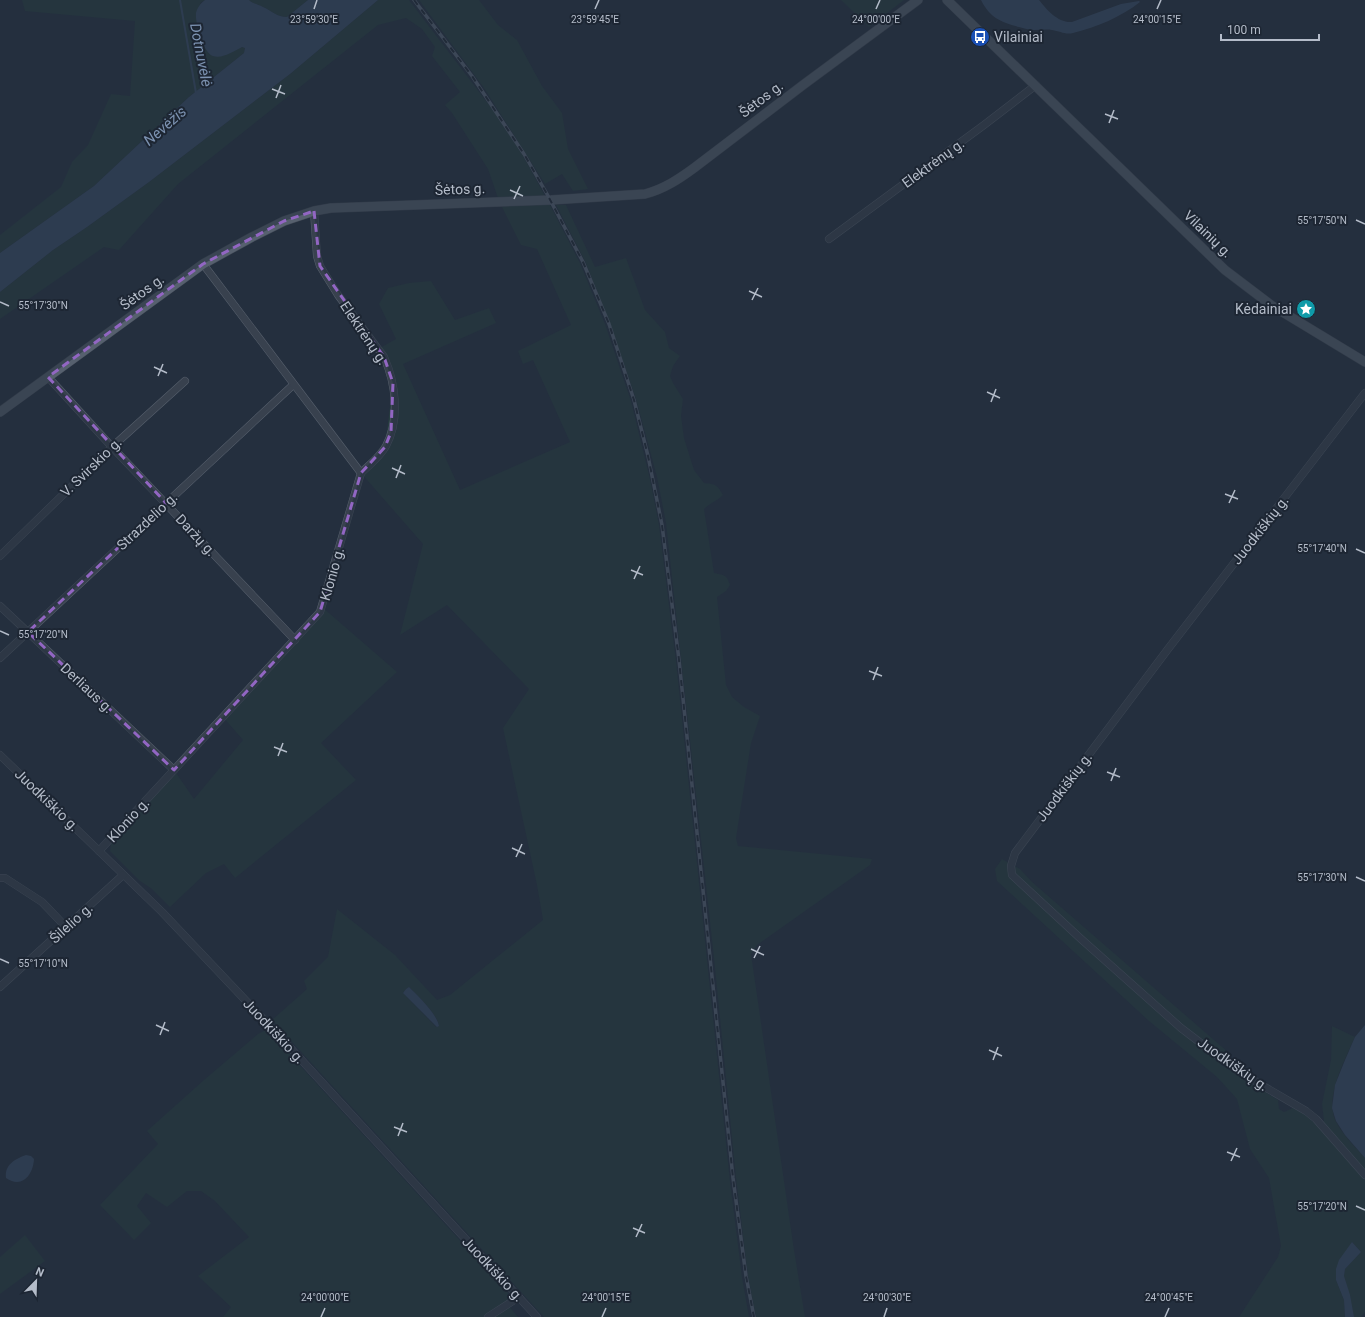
<svg xmlns="http://www.w3.org/2000/svg" width="1365" height="1317" font-family="Roboto,sans-serif">
<style>
.green{fill:#263c3f;fill-rule:evenodd}
.water{fill:#394c67}
.lines{fill:none;stroke-linecap:round;stroke-linejoin:round}
.stream{stroke:#394c67;stroke-width:2}
.minor-casing{stroke:#565f6c;stroke-width:8}
.major-casing{stroke:#414a57;stroke-width:10}
.minor{stroke:#38414e;stroke-width:7}
.major{stroke:#56606e;stroke-width:9}
.rail-casing{stroke:#5a6575;stroke-width:3.5}
.rail{stroke:#1d2633;stroke-width:2;stroke-dasharray:6;stroke-linecap:butt}
.marked{fill:none;stroke:#9266c3;stroke-width:3;stroke-dasharray:8 5;stroke-linejoin:round}
.ticks{fill:none;stroke:#b4bcc9;stroke-width:1.5}
.labels{text-anchor:middle;dominant-baseline:central;stroke-width:4;stroke-linejoin:round;paint-order:stroke}
.poi-label{font-size:14px;fill:#b4bcc9;stroke:#1d2633;text-anchor:start}
.street-label{font-size:14px;fill:#b4bcc9;stroke:#1d2633}
.water-label{font-size:15px;font-style:italic;fill:#7c92b1;stroke:#1d2633}
.ticks-label{font-size:10px;text-anchor:middle;fill:#b4bcc9;stroke:#1d2633;stroke-width:4;stroke-linejoin:round;paint-order:stroke}
</style>
<rect width="100%" height="100%" fill="#242f3e"/>
<g class="green">
<path d="M 22,0 L 205,0 L 200,3 L 233,51 L 242,47 L 245,48 L 244,53 L 189,97 L 94,186 L 0,253 L 0,235 L 61,187 L 72,162 L 88,145 L 111,94 L 130,96 L 135,21 L 25,11 Z"/>
<path d="M 249,0 L 308,0 L 287,17 C 277,17 272,11 263,7 C 258,4 253,4 249,0 Z"/>
<path d="M 378,0 L 409,0 L 493,110 L 522,154 L 545,196 L 498,198 L 488,169 L 452,113 L 445,105 L 460,92 L 432,56 L 435,47 L 422,29 L 406,18 L 378,25 L 178,184 L 119,250 L 104,247 L 0,319 L 0,292 L 53,250 L 87,227 L 149,182 L 290,74 Z"/>
<path d="M 419,0 L 479,0 L 498,25 L 517,40 L 542,86 L 562,113 L 568,149 L 588,189 L 573,191 L 562,174 L 545,184 L 484,88 Z"/>
<path d="M 841,0 L 904,0 L 869,27 Z"/>
<path d="M 544,204 L 550,205 L 580,263 L 605,324 L 631,401 L 650,479 L 659,525 L 676,661 L 730,1181 L 742,1277 L 749,1317 L 544,1317 L 272,1020 L 307,989 L 304,981 L 328,957 L 337,909 L 395,955 L 437,1000 L 450,995 L 543,920 L 537,885 L 503,728 L 529,689 L 447,605 L 400,635 L 423,544 L 361,473 L 385,447 L 393,383 L 380,348 L 396,339 L 379,304 L 388,288 L 409,283 L 431,281 L 455,320 L 489,308 L 496,323 L 403,364 L 460,490 L 570,442 L 533,360 L 523,364 L 518,351 L 571,325 L 537,249 L 521,245 L 501,205 ZM 409,987 C 418,996 438,1015 439,1026 L 436,1027 L 403,993 L 406,989 Z"/>
<path d="M 556,205 L 566,205 L 595,267 L 626,258 L 645,310 L 665,332 L 669,348 L 680,356 L 673,366 L 670,376 L 673,383 L 683,399 L 681,416 L 684,438 L 694,470 L 704,483 C 716,484 717,485 723,495 C 717,501 710,503 704,509 L 714,573 C 723,575 727,574 730,585 L 726,591 L 717,597 L 726,685 L 732,697 L 744,707 L 760,716 L 751,743 L 736,838 L 738,846 L 872,859 L 870,865 L 757,945 L 751,954 L 794,1250 L 805,1317 L 756,1317 L 748,1276 L 736,1178 L 714,958 L 666,523 L 657,477 L 636,399 L 610,324 L 585,261 Z"/>
<path d="M 322,607 L 397,672 L 321,743 L 356,780 L 235,878 L 224,864 L 206,873 L 170,907 L 152,889 L 140,881 L 110,851 L 111,843 L 174,770 L 194,799 L 243,740 L 223,717 Z"/>
<path d="M 1002,859 L 1020,869 L 1032,882 L 1229,1053 L 1220,1064 L 1278,1100 L 1279,1109 L 1284,1112 L 1293,1108 L 1305,1114 L 1318,1126 L 1324,1121 L 1322,1104 L 1331,1060 L 1332,1026 L 1355,1037 C 1345,1060 1324,1097 1336,1122 C 1343,1135 1355,1147 1365,1158 L 1365,1312 L 1361,1317 L 1354,1317 L 1344,1276 L 1345,1269 L 1361,1252 L 1352,1242 L 1336,1280 L 1344,1300 L 1345,1317 L 1239,1317 L 1278,1257 L 1281,1246 L 1269,1178 L 1250,1149 L 1237,1099 L 1217,1077 L 1149,1021 L 997,881 L 995,869 Z"/>
<path d="M 264,1031 L 268,1031 L 273,1036 L 508,1293 L 507,1304 L 518,1317 L 223,1317 L 231,1307 L 198,1276 L 249,1237 L 215,1201 L 201,1191 L 187,1191 L 167,1207 L 146,1193 L 137,1206 L 151,1223 L 134,1240 L 100,1205 L 158,1144 L 147,1131 L 204,1080 L 258,1034 Z"/>
<path d="M 25,1235 L 45,1261 L 0,1294 L 0,1257 Z"/>
</g>
<g class="water">
<path d="M 205,0 L 249,0 C 253,4 258,4 263,7 C 272,11 277,17 287,17 L 308,0 L 378,0 L 290,74 L 149,182 L 87,227 L 53,250 L 0,292 L 0,253 L 94,186 L 189,97 L 244,53 L 245,48 L 242,47 C 234,51 223,59 213,56 C 203,52 195,23 196,13 C 197,8 201,3 205,0 Z"/>
<path d="M 981,0 L 1039,0 C 1047,10 1058,23 1072,22 L 1121,4 L 1139,1 L 1140,2 C 1121,17 1097,27 1073,33 C 1065,35 1060,31 1052,30 C 1047,29 1040,30 1034,30 C 1029,30 1024,28 1019,27 C 1001,22 990,18 981,0 Z"/>
<path d="M 409,987 C 418,996 437,1014 439,1026 L 437,1027 L 403,993 L 406,989 Z"/>
<path d="M 1365,1025 L 1365,1158 L 1345,1135 L 1336,1121 L 1332,1108 L 1335,1085 L 1345,1060 L 1355,1037 Z"/>
<path d="M 26,1155 L 31,1156 L 34,1159 C 33,1175 22,1189 6,1178 C 4,1165 15,1159 26,1155 Z"/>
<path d="M 1352,1242 L 1361,1252 L 1345,1269 L 1344,1276 L 1350,1295 L 1354,1317 L 1345,1317 L 1344,1300 L 1336,1280 L 1336,1269 L 1339,1260 Z"/>
</g>
<g class="lines">
<path class="stream" d="M 180,0 L 196,93"/>
<g class="minor-casing">
<g id="minor">
<path d="M 314,211 L 317,256 L 320,266 L 338,295 L 384,357 C 396,384 400,419 386,446 C 380,457 369,465 361,473"/>
<path d="M 829,239 L 984,125 L 1036,85"/>
<path d="M 48,377 L 112,447 L 295,640"/>
<path d="M 1365,393 L 1168,649 L 1015,853 L 1011,866 L 1012,875 L 1080,938 L 1181,1028 L 1223,1060 L 1263,1086 L 1306,1111 L 1316,1119 L 1365,1175"/>
<path d="M 0,556 L 112,447 L 185,381"/>
<path d="M 0,606 L 174,770"/>
<path d="M 0,658 L 293,385"/>
<path d="M 0,755 L 162,912 L 285,1042 L 537,1317"/>
<path d="M 99,851 L 320,612 L 361,473 L 203,264"/>
<path d="M 0,878 L 5,878 L 42,902 L 66,927"/>
<path d="M 0,987 L 123,875"/>
<path d="M 488,1317 L 519,1297"/>
</g>
</g>
<g class="major-casing">
<g id="major">
<path d="M 947,0 L 1225,270 L 1271,305 L 1365,362"/>
<path d="M 0,412 L 203,264 L 252,237 L 284,221 L 314,211 L 331,208 L 551,200 L 645,194 C 664,189 679,179 694,168 L 803,85 L 918,0"/>
</g>
</g>
<use href="#minor" class="minor"/>
<use href="#major" class="major"/>
<g class="rail-casing">
<path id="rail" d="M 414,0 L 472,76 L 524,154 L 547,194 L 583,262 L 609,324 L 634,400 L 648,456 L 662,525 L 679,660 L 733,1178 L 746,1276 L 754,1317"/>
</g>
<use href="#rail" class="rail"/>
</g>
<path d="M0 0H1365V1317H0ZM 314,211 L 320,266 L 384,357 L 393,383 L 391,432 L 385,447 L 361,473 L 320,612 L 174,770 L 28,632 L 166,503 L 48,377 L 203,264 L 284,221 Z" fill="#242f3e" fill-opacity=".55" fill-rule="evenodd"/>
<path class="marked" d="M 314,211 L 320,266 L 384,357 L 393,383 L 391,432 L 385,447 L 361,473 L 320,612 L 174,770 L 28,632 L 166,503 L 48,377 L 203,264 L 284,221 Z"/>
<path class="ticks" d="M 314,9 L 317,0M 595,9 L 599,0M 876,9 L 880,0M 1157,9 L 1161,0M 272,89 L 285,94M 276,98 L 281,85M 1105,114 L 1118,119M 1109,123 L 1114,110M 510,190 L 523,196M 514,199 L 520,186M 1356,220 L 1365,224M 749,291 L 762,297M 752,300 L 758,288M 0,302 L 9,306M 154,367 L 167,373M 158,376 L 163,364M 987,392 L 1000,398M 991,402 L 996,389M 392,468 L 405,474M 396,478 L 401,465M 1225,494 L 1238,499M 1229,503 L 1235,490M 1356,549 L 1365,553M 631,570 L 643,575M 634,579 L 640,566M 0,631 L 9,635M 869,671 L 882,676M 873,680 L 878,667M 274,747 L 287,752M 278,756 L 283,743M 1107,772 L 1120,777M 1111,781 L 1116,768M 512,848 L 525,854M 516,857 L 522,844M 1356,877 L 1365,881M 751,949 L 764,955M 754,958 L 760,946M 0,959 L 9,963M 156,1025 L 169,1031M 160,1035 L 165,1022M 989,1050 L 1002,1056M 993,1060 L 998,1047M 394,1127 L 407,1132M 398,1136 L 403,1123M 1227,1152 L 1240,1157M 1231,1161 L 1237,1148M 1356,1206 L 1365,1210M 633,1228 L 645,1233M 636,1237 L 642,1224M 321,1317 L 325,1308M 602,1317 L 606,1308M 884,1317 L 887,1308M 1165,1317 L 1169,1308"/>
<defs>
<g id="bus-disc" transform="scale(1)"><circle r="9.5" fill="#1a4fb4" stroke="#1d2633"/><path d="M-5-6H5V4H4V6H2V4H-2V6H-4V4H-5ZM-3.5-4V0h7V-4ZM-3.5 1.2v1.5H-2V1.2ZM2 1.2v1.5H3.5V1.2Z" fill="#fff"/></g>
<g id="sight-disc" transform="scale(1)"><circle r="9.5" fill="#0f9aa8" stroke="#1d2633"/><path d="M0-6L1.8-2.2L6-1.7L2.9 1.2L3.7 5.4L0 3.3L-3.7 5.4L-2.9 1.2L-6-1.7L-1.8-2.2Z" fill="#fff"/></g>
</defs>
<g fill-rule="evenodd">
<use href="#bus-disc" x="980" y="37"/>
<use href="#sight-disc" x="1306" y="309"/>
</g>
<g class="labels">
<g class="poi-label">
<text x="994" y="37">Vilainiai</text>
<text x="1292" y="309" text-anchor="end">Kėdainiai</text>
</g>
<g class="street-label">
<text transform="translate(761 99) rotate(-37)">Šėtos g.</text>
<text transform="translate(933 163) rotate(-36)">Elektrėnų g.</text>
<text transform="translate(460 189) rotate(-2)">Šėtos g.</text>
<text transform="translate(1208 234) rotate(44)">Vilainių g.</text>
<text transform="translate(142 292) rotate(-36)">Šėtos g.</text>
<text transform="translate(364 333) rotate(56)">Elektrėnų g.</text>
<text transform="translate(91 467) rotate(-44)">V. Svirskio g.</text>
<text transform="translate(147 521) rotate(-43)">Strazdelio g.</text>
<text transform="translate(1260 530) rotate(-52)">Juodkiškių g.</text>
<text transform="translate(196 535) rotate(47)">Daržų g.</text>
<text transform="translate(332 574) rotate(-74)">Klonio g.</text>
<text transform="translate(87 688) rotate(43)">Derliaus g.</text>
<text transform="translate(1064 787) rotate(-53)">Juodkiškių g.</text>
<text transform="translate(47 800) rotate(44)">Juodkiškio g.</text>
<text transform="translate(128 820) rotate(-47)">Klonio g.</text>
<text transform="translate(71 923) rotate(-42)">Šilelio g.</text>
<text transform="translate(274 1031) rotate(47)">Juodkiškio g.</text>
<text transform="translate(1233 1064) rotate(35)">Juodkiškių g.</text>
<text transform="translate(493 1269) rotate(47)">Juodkiškio g.</text>
</g>
<g class="water-label">
<text transform="translate(201 55) rotate(79)">Dotnuvėlė</text>
<text transform="translate(165 126) rotate(-41)">Nevėžis</text>
</g>
</g>
<g class="ticks-label">
<text x="314" y="23">23°59'30"E</text>
<text x="595" y="23">23°59'45"E</text>
<text x="876" y="23">24°00'00"E</text>
<text x="1157" y="23">24°00'15"E</text>
<text x="1322" y="224">55°17'50"N</text>
<text x="43" y="309">55°17'30"N</text>
<text x="1322" y="552">55°17'40"N</text>
<text x="43" y="638">55°17'20"N</text>
<text x="1322" y="881">55°17'30"N</text>
<text x="43" y="967">55°17'10"N</text>
<text x="1322" y="1210">55°17'20"N</text>
<text x="325" y="1301">24°00'00"E</text>
<text x="606" y="1301">24°00'15"E</text>
<text x="887" y="1301">24°00'30"E</text>
<text x="1169" y="1301">24°00'45"E</text>
</g>
<g transform="translate(36 1281) rotate(23)" stroke="#1d2633" stroke-width="3" paint-order="stroke">
<path d="M0-3L7 15L0 10L-7 15Z" fill="#b4bcc9"/>
<text y="-6" font-size="11" font-weight="bold" text-anchor="middle" fill="#b4bcc9">N</text>
</g>
<path d="M1221 34v6h98v-6" fill="none" stroke="#b4bcc9" stroke-width="2"/>
<text x="1227" y="34" font-size="12" fill="#b4bcc9" stroke="#1d2633" stroke-width="3" paint-order="stroke">100 m</text>
</svg>
